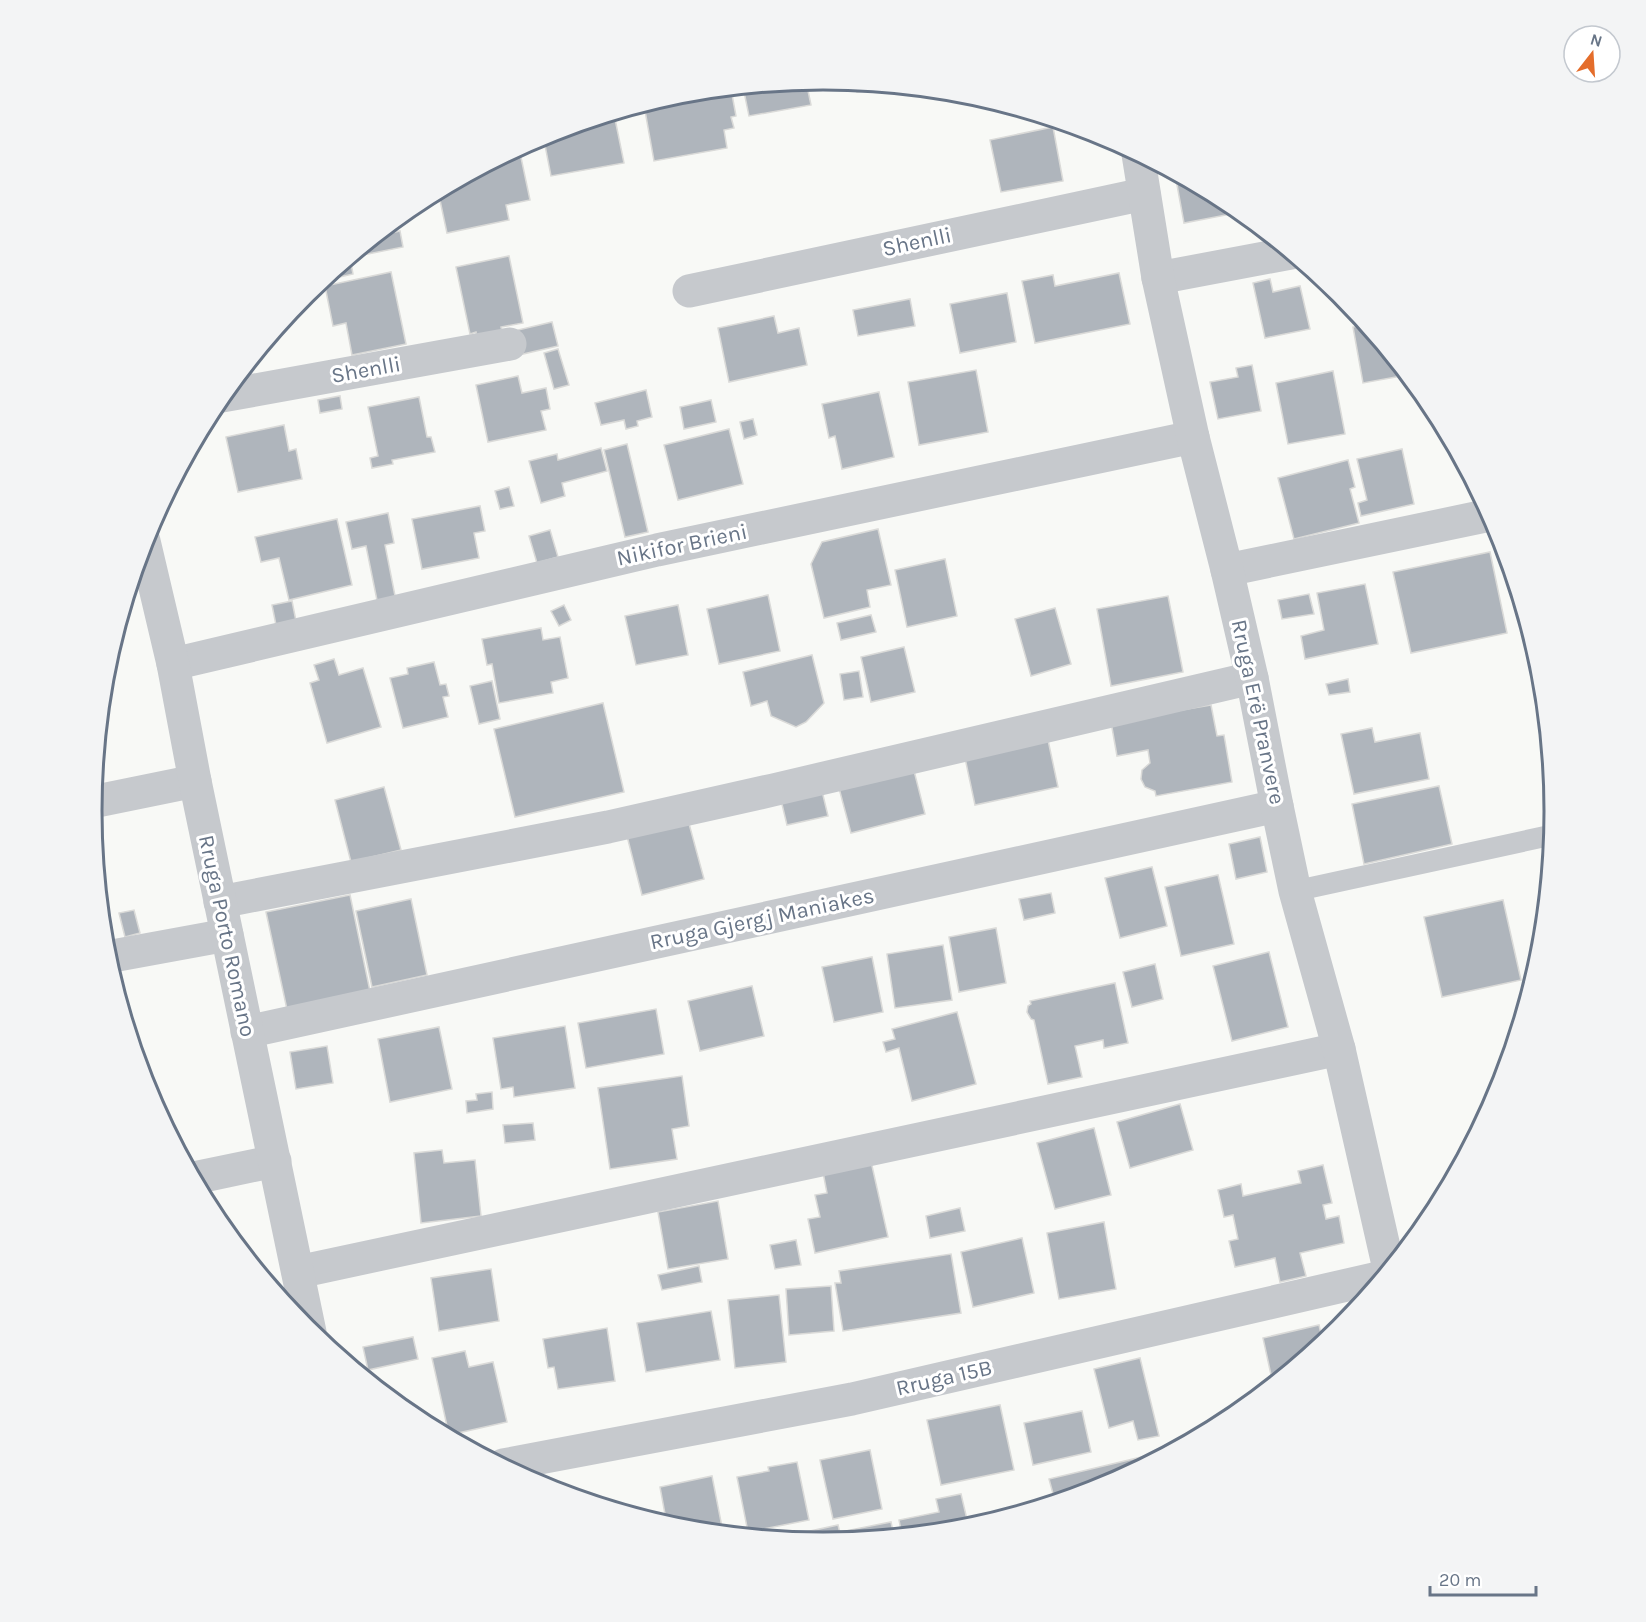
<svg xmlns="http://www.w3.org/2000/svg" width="1646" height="1622" font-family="Karla,sans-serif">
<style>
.building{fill:#afb5bc;stroke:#dadad8;stroke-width:1.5}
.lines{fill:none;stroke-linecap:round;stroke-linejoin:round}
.service{stroke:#c6c9cd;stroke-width:21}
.minor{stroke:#c6c9cd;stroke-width:33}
.tertiary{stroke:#c6c9cd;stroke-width:33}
.labels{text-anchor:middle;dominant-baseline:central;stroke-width:6;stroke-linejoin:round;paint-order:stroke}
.street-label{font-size:22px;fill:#687587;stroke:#fff}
.rim{fill:none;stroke:#687587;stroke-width:3}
</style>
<rect width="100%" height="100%" fill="#f8f9f6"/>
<g class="building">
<path d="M 806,81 L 811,105 L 749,116 L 743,87 Z"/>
<path d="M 856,83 L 891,86 L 857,92 Z"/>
<path d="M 731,89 L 736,116 L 731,117 L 734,128 L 724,130 L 727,148 L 654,161 L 644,105 L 703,94 L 703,91 Z"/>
<path d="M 614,114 L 624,163 L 551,176 L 543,135 Z"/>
<path d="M 1053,127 L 1063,181 L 1001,192 L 990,140 Z"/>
<path d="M 519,148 L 530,200 L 506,205 L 509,220 L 447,233 L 438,191 Z"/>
<path d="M 1175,174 L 1223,199 L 1226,215 L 1184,223 Z"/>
<path d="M 400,231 L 403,247 L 353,257 L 353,255 L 377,236 Z"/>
<path d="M 509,256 L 523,323 L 501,327 L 504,337 L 478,343 L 476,332 L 470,334 L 456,267 Z"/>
<path d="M 350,258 L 353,274 L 322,281 L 322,280 Z"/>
<path d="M 391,272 L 406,344 L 352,355 L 346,323 L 333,326 L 325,286 Z"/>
<path d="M 1119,273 L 1130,324 L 1035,343 L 1022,281 L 1053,275 L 1055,286 Z"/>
<path d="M 1270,279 L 1273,292 L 1300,286 L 1310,329 L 1265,338 L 1253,283 Z"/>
<path d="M 1007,293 L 1016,342 L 960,353 L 950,304 Z"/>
<path d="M 910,299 L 915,326 L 858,336 L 853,310 Z"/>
<path d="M 774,316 L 778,333 L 799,328 L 807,365 L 729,382 L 718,328 Z"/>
<path d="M 552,322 L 558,346 L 523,354 L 518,330 Z"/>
<path d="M 1366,325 L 1407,375 L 1363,383 L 1353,327 Z"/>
<path d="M 558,349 L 569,385 L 554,389 L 544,353 Z"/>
<path d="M 1252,365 L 1261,411 L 1218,419 L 1210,382 L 1238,377 L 1236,368 Z"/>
<path d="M 976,370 L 988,432 L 919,445 L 908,382 Z"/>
<path d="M 1333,371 L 1345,434 L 1288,444 L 1276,383 Z"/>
<path d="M 518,376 L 522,393 L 546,388 L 550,409 L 541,411 L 546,430 L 488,442 L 476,385 Z"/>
<path d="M 646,390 L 652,417 L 637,421 L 638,426 L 626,429 L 624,420 L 601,425 L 595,403 Z"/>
<path d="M 879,392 L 894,457 L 842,469 L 835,436 L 829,438 L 822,404 Z"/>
<path d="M 340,396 L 342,409 L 320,413 L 318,400 Z"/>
<path d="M 419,397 L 427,437 L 431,437 L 435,452 L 392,460 L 393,464 L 372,468 L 370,458 L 378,456 L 368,407 Z"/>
<path d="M 711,400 L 716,422 L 684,429 L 680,407 Z"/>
<path d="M 753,419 L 757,435 L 744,439 L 740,422 Z"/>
<path d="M 284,425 L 289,451 L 296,449 L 302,479 L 238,492 L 226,437 Z"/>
<path d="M 729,429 L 743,484 L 678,500 L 664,445 Z"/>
<path d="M 627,444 L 648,532 L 625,537 L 604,450 Z"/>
<path d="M 601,448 L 607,471 L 562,483 L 565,496 L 541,503 L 529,461 L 557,454 L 558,460 Z"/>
<path d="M 1402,449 L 1414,504 L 1361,516 L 1358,503 L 1367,500 L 1357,459 Z"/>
<path d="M 1348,460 L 1355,487 L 1350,489 L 1359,523 L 1294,539 L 1278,478 Z"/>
<path d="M 509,487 L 514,506 L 500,509 L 495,491 Z"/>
<path d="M 480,506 L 485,531 L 474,533 L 479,558 L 422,569 L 412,519 Z"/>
<path d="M 388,513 L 394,543 L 385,545 L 397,606 L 379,610 L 366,546 L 352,549 L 346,522 Z"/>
<path d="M 337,519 L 352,585 L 289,600 L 279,558 L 261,562 L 255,537 Z"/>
<path d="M 878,529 L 891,585 L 867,590 L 870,607 L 824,618 L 811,564 L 822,542 Z"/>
<path d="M 550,530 L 558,557 L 537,563 L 529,536 Z"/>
<path d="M 1490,552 L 1507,633 L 1411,653 L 1393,572 Z"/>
<path d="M 945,559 L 957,616 L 907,627 L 895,570 Z"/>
<path d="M 1365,584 L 1378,644 L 1305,659 L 1301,636 L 1324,630 L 1317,593 Z"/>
<path d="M 1309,594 L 1314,614 L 1282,619 L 1278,600 Z"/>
<path d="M 768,595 L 780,651 L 719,664 L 707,609 Z"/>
<path d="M 1168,596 L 1183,672 L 1111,686 L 1097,609 Z"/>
<path d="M 292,601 L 298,631 L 278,635 L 272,605 Z"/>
<path d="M 564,605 L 571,620 L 559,626 L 551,611 Z"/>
<path d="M 678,605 L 688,655 L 636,665 L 625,616 Z"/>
<path d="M 1055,608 L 1071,664 L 1031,676 L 1015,619 Z"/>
<path d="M 871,615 L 876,632 L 841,640 L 837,623 Z"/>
<path d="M 541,628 L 543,640 L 560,637 L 568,678 L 551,682 L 553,693 L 499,703 L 492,664 L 487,665 L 482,639 Z"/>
<path d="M 904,647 L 915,692 L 871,702 L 861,657 Z"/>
<path d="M 812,655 L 824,703 L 806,722 L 796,727 L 771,716 L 767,701 L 751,706 L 743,672 Z"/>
<path d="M 334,659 L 339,675 L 363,668 L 381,727 L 327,743 L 310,683 L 319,680 L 314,665 Z"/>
<path d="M 434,662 L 440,685 L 446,684 L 449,696 L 443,697 L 448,717 L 403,728 L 390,678 L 408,674 L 407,668 Z"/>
<path d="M 859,671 L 863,697 L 844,700 L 840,674 Z"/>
<path d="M 1348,679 L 1350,692 L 1329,695 L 1326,684 Z"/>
<path d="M 492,681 L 500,719 L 479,724 L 470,686 Z"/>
<path d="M 603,703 L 624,792 L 515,817 L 494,729 Z"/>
<path d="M 1211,705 L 1217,736 L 1224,735 L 1232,782 L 1156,796 L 1155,791 L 1145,787 L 1141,779 L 1142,770 L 1150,763 L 1148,750 L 1117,756 L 1111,722 Z"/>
<path d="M 1372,728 L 1375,742 L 1420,733 L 1429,779 L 1354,794 L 1341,734 Z"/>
<path d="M 1048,740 L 1058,787 L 975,805 L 965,758 Z"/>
<path d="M 911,759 L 925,814 L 851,833 L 836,777 Z"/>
<path d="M 1439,786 L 1452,844 L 1364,864 L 1352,804 Z"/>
<path d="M 384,787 L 401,850 L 351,862 L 335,800 Z"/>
<path d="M 822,791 L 828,816 L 787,825 L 781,800 Z"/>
<path d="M 688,820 L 704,879 L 642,895 L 627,836 Z"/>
<path d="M 96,834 L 108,901 L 101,903 L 94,835 Z"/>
<path d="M 1260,837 L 1267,872 L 1236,879 L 1229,844 Z"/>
<path d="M 1152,867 L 1167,926 L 1120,938 L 1105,878 Z"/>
<path d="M 1218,875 L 1234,944 L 1181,956 L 1165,887 Z"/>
<path d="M 1051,893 L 1055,913 L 1024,920 L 1019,899 Z"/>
<path d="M 350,895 L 371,996 L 288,1014 L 266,912 Z"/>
<path d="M 411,899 L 427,975 L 372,987 L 356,911 Z"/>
<path d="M 1503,900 L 1521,980 L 1442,997 L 1424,917 Z"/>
<path d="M 134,910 L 140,933 L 125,937 L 119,913 Z"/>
<path d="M 996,928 L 1006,983 L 959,992 L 949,937 Z"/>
<path d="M 943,945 L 952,1000 L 895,1008 L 887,954 Z"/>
<path d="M 1269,952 L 1288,1027 L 1232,1041 L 1213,966 Z"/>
<path d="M 872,957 L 883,1012 L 834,1022 L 822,967 Z"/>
<path d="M 1155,964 L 1163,999 L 1132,1007 L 1123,972 Z"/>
<path d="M 1115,983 L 1128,1043 L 1104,1048 L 1103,1040 L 1075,1046 L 1082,1077 L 1048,1084 L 1034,1020 L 1031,1019 L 1027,1012 L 1028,1006 L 1031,1004 L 1030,1001 Z"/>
<path d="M 752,986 L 764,1036 L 700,1051 L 688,1001 Z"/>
<path d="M 656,1009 L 664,1054 L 586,1068 L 578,1023 Z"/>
<path d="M 957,1012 L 976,1084 L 912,1101 L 899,1048 L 886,1052 L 883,1042 L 895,1039 L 892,1029 Z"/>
<path d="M 565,1026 L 575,1088 L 514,1097 L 513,1087 L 501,1089 L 493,1038 Z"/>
<path d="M 439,1027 L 452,1089 L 390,1102 L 378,1039 Z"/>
<path d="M 327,1046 L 333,1083 L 296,1089 L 290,1052 Z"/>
<path d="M 682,1076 L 689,1126 L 672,1129 L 677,1159 L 610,1169 L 598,1088 Z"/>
<path d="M 492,1092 L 493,1109 L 467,1113 L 466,1101 L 477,1100 L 476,1094 Z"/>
<path d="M 1180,1104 L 1193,1150 L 1130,1168 L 1117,1122 Z"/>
<path d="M 533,1123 L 535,1140 L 505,1143 L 503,1125 Z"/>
<path d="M 1094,1128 L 1111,1195 L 1055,1209 L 1037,1143 Z"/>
<path d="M 442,1150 L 444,1163 L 475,1160 L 481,1216 L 421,1223 L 414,1153 Z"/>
<path d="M 870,1157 L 888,1237 L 815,1253 L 808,1219 L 820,1217 L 815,1195 L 827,1193 L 822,1167 Z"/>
<path d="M 1323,1165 L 1332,1203 L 1323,1205 L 1326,1219 L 1339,1216 L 1344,1243 L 1300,1253 L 1306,1276 L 1280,1282 L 1275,1258 L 1235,1267 L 1229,1241 L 1238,1239 L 1233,1215 L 1224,1217 L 1218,1190 L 1241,1184 L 1243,1196 L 1301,1183 L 1298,1171 Z"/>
<path d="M 718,1201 L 728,1259 L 668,1269 L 658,1212 Z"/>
<path d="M 960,1208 L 965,1231 L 930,1238 L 926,1216 Z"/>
<path d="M 1104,1222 L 1116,1289 L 1059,1299 L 1047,1233 Z"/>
<path d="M 1022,1238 L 1034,1293 L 973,1307 L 961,1252 Z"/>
<path d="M 796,1240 L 801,1265 L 775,1269 L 770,1245 Z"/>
<path d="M 951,1254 L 961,1313 L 843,1331 L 835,1283 L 841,1283 L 839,1271 Z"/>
<path d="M 699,1266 L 702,1282 L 662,1290 L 658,1275 Z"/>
<path d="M 491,1269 L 499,1321 L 439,1331 L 431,1278 Z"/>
<path d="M 831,1286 L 834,1331 L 789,1335 L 786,1289 Z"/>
<path d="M 779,1295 L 786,1362 L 735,1368 L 728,1300 Z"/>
<path d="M 711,1311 L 720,1360 L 646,1372 L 637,1323 Z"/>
<path d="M 1319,1325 L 1323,1343 L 1273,1384 L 1263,1338 Z"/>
<path d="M 607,1328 L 615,1381 L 558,1389 L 554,1367 L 548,1368 L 543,1339 Z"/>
<path d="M 413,1337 L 418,1359 L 368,1370 L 363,1347 Z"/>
<path d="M 465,1351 L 469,1367 L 493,1362 L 507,1422 L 449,1435 L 432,1358 Z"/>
<path d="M 1140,1358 L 1159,1436 L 1138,1440 L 1133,1421 L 1109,1428 L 1094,1369 Z"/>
<path d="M 1000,1405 L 1014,1470 L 941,1485 L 927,1420 Z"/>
<path d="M 1082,1411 L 1091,1452 L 1033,1465 L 1024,1423 Z"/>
<path d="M 870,1450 L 882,1509 L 833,1519 L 820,1460 Z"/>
<path d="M 1154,1454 L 1155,1459 L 1103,1487 L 1055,1501 L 1049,1479 Z"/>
<path d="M 797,1462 L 809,1520 L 748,1532 L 737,1477 L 769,1471 L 768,1467 Z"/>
<path d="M 712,1476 L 722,1527 L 704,1531 L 680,1528 L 667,1525 L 660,1487 Z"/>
<path d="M 961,1494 L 969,1528 L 902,1535 L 899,1520 L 939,1512 L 936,1499 Z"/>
<path d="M 891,1522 L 894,1536 L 847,1540 L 845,1531 Z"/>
<path d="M 838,1525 L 842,1541 L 823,1542 L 778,1538 Z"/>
</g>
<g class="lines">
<path class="service" d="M 1295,891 L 1552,835"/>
<g class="minor">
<path d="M 1158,278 L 1291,253"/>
<path d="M 689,291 L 1144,194"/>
<path d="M 222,396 L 510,344"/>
<path d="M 1227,570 L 1490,515"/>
<path d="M 173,664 L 657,550 L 1193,437"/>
<path d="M 92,802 L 195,781"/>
<path d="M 220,902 L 608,827 L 773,790 L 1252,678"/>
<path d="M 107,957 L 227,935"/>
<path d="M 247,1032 L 1277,806"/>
<path d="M 194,1178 L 275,1161"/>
<path d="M 298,1272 L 1339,1049"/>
<path d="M 503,1465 L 852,1399 L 1382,1277"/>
</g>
<g class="tertiary">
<path d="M 1138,154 L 1158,278 L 1193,437 L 1227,570 L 1252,678 L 1277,806 L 1295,891 L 1339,1049 L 1389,1269"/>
<path d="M 144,541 L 173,664 L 195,781 L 310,1332"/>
</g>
</g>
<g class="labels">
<g class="street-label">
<text transform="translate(917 242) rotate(-12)">Shenlli</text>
<text transform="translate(366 370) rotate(-10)">Shenlli</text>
<text transform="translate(682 545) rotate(-12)">Nikifor Brieni</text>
<text transform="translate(1258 712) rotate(78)">Rruga Erë Pranvere</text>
<text transform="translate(762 919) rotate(-12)">Rruga Gjergj Maniakes</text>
<text transform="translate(227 936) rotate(78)">Rruga Porto Romano</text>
<text transform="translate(944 1378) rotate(-13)">Rruga 15B</text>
</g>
</g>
<path d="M0 0H1646V1622H0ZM102 811a721 721 0 1 1 1442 0a721 721 0 1 1-1442 0Z" fill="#f3f4f5" fill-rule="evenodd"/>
<path class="rim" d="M102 811a721 721 0 1 1 1442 0a721 721 0 1 1-1442 0Z"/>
<g transform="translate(1592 54) rotate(17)"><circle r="28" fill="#ffffff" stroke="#c3c8cf" stroke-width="1.5"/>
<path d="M0-4.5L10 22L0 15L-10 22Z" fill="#e46d2b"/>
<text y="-9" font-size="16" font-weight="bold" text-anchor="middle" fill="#687587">N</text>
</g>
<path d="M1430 1586v9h106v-9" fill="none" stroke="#687587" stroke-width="3"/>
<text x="1439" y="1586" font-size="18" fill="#687587" stroke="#ffffff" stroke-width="4.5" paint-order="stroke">20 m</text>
</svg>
